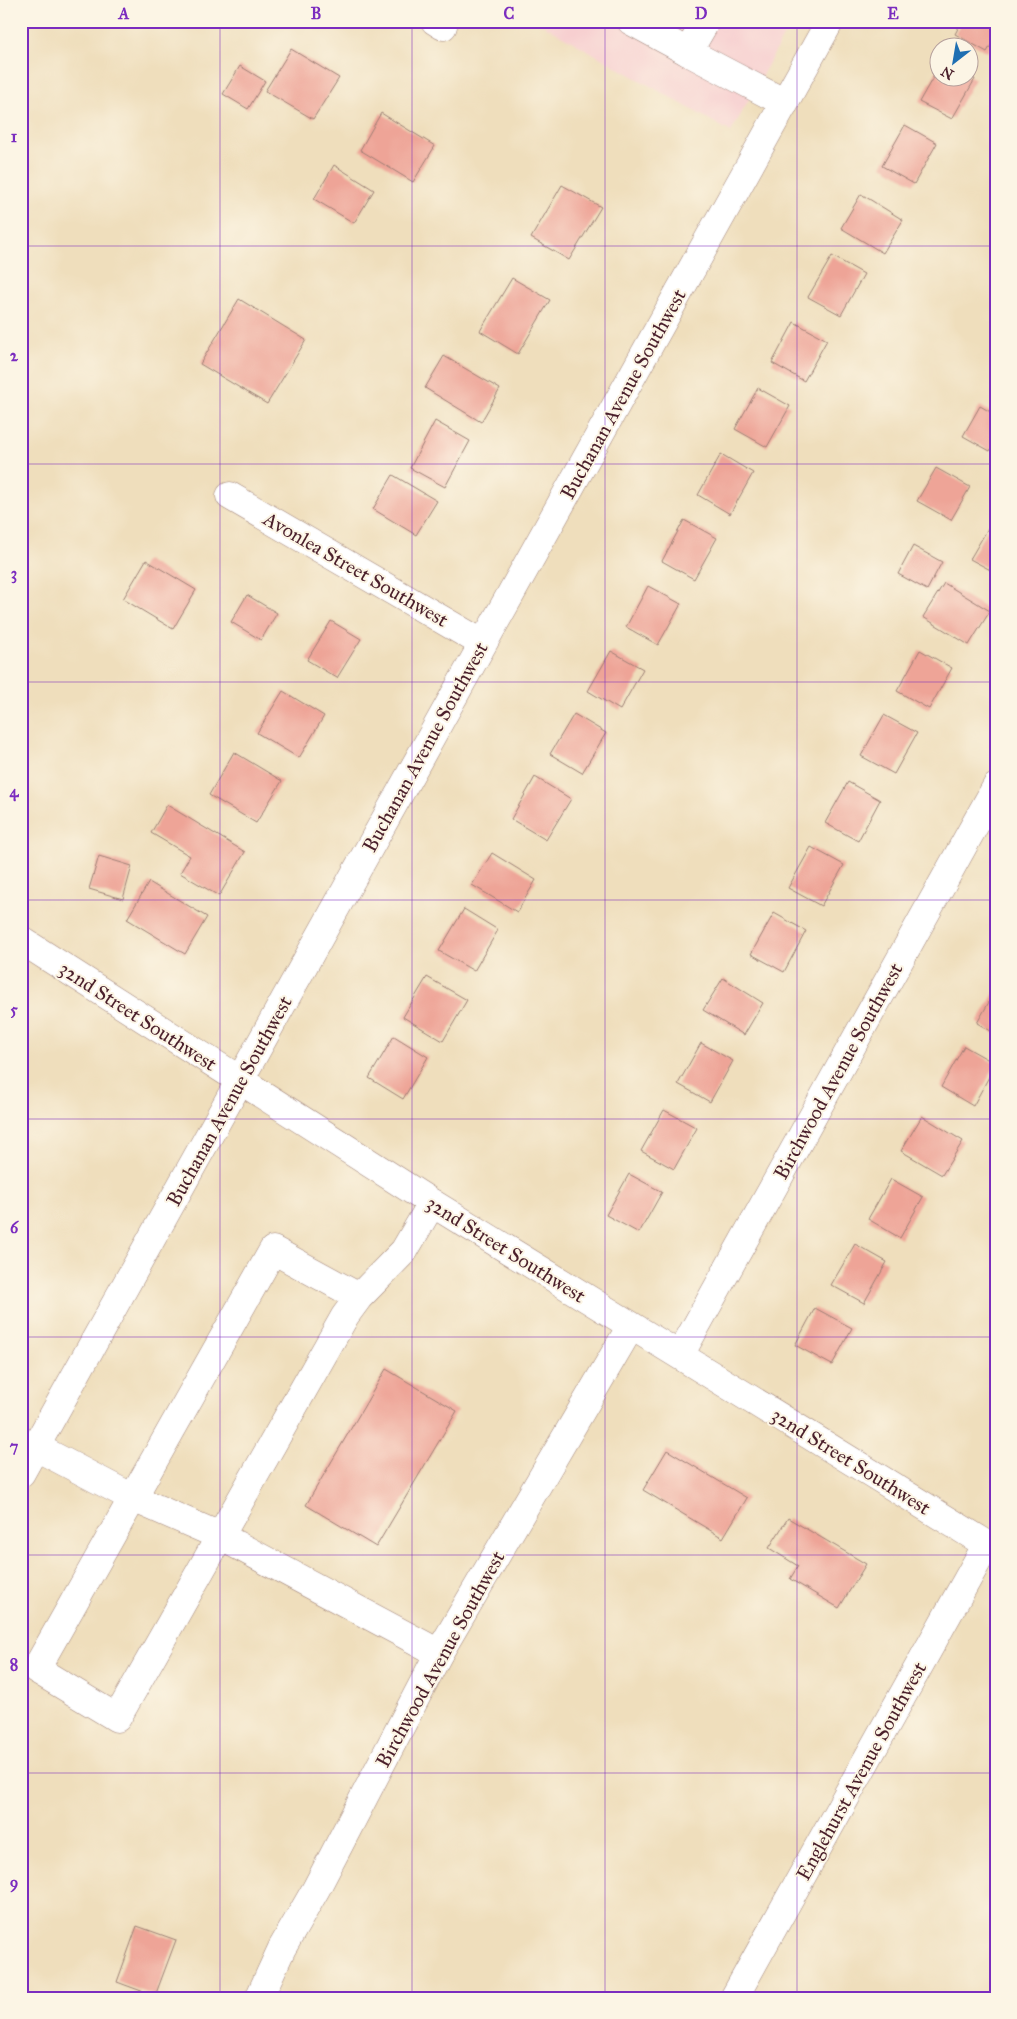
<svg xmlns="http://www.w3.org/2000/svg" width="1017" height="2019" font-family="'IM FELL Great Primer',serif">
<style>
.built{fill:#f7cfd0}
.building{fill:#eea497}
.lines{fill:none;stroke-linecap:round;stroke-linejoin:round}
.minor-casing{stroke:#9c7e74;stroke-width:29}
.minor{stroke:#fff;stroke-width:28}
.grid{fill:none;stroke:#7b2cbf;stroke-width:1;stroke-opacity:0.55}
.labels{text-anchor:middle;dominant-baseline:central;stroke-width:4;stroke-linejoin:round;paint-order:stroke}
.street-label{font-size:20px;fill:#4a1f2b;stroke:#fcf5e5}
.neatline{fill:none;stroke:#7b2cbf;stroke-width:2}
.grid-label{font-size:16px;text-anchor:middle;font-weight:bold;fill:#7b2cbf}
</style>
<rect width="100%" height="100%" fill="#fcf5e5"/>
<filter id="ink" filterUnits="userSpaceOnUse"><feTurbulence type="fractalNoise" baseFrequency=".02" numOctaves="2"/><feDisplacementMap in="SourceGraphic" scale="10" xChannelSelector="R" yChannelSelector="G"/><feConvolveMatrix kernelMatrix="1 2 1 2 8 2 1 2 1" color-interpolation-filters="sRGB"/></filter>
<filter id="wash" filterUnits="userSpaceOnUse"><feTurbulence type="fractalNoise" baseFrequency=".0096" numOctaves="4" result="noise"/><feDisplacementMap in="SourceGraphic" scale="20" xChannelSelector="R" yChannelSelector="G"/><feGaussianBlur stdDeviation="1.12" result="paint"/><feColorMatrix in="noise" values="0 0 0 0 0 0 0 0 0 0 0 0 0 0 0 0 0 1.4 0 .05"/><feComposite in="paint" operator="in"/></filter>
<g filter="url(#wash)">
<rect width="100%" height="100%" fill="#efdebc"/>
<path class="built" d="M 536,21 L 792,21 L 731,132 Z"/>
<g id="blocks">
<g class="building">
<path d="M 962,21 L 996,21 L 996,37 L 987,52 L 955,34 Z"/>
<path d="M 291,49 L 339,78 L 313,119 L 265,91 Z"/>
<path d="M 940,65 L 940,78 L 970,76 L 975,79 L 952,119 L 919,102 Z"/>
<path d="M 240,66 L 265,81 L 248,109 L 223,94 Z"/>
<path d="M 381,113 L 435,146 L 413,182 L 360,150 Z"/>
<path d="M 905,125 L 937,143 L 914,184 L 882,166 Z"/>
<path d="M 334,165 L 374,190 L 354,223 L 314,199 Z"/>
<path d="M 562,185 L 601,207 L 569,260 L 531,238 Z"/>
<path d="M 861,194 L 903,220 L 883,253 L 841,228 Z"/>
<path d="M 832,256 L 864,274 L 841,315 L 808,297 Z"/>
<path d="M 512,278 L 550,300 L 518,354 L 480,331 Z"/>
<path d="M 239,299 L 306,340 L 267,404 L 200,364 Z"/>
<path d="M 794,322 L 827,340 L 804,381 L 772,363 Z"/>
<path d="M 444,356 L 500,389 L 481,422 L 425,388 Z"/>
<path d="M 758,388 L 790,406 L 767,447 L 735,429 Z"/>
<path d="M 980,406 L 996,415 L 996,441 L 990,451 L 963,436 Z"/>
<path d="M 435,421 L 470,441 L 445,487 L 410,468 Z"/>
<path d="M 721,454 L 753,473 L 730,514 L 698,495 Z"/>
<path d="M 936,468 L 970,487 L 951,520 L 917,501 Z"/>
<path d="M 393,475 L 437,501 L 416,535 L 373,509 Z"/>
<path d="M 994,518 L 996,519 L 996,573 L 970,559 Z"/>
<path d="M 684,520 L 717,538 L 694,579 L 662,561 Z"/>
<path d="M 913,546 L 942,562 L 927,590 L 898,574 Z"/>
<path d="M 146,560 L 196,590 L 173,629 L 123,599 Z"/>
<path d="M 944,583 L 990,611 L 969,645 L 923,617 Z"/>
<path d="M 648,586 L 681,604 L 658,645 L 626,627 Z"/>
<path d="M 247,595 L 277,613 L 261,640 L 231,622 Z"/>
<path d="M 331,621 L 361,639 L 337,678 L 307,660 Z"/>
<path d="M 920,650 L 952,668 L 929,709 L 897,691 Z"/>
<path d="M 611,651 L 643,669 L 620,710 L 588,691 Z"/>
<path d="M 283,691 L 324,716 L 299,758 L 257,733 Z"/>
<path d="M 574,714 L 606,733 L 582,773 L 550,754 Z"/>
<path d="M 884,715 L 917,733 L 894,774 L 861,756 Z"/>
<path d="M 234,752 L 282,781 L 256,823 L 209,795 Z"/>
<path d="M 535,777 L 571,799 L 546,840 L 511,819 Z"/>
<path d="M 848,782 L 880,800 L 858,841 L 825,823 Z"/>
<path d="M 167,805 L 245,852 L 219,896 L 180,873 L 190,856 L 151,833 Z"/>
<path d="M 811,847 L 844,865 L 821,906 L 788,888 Z"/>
<path d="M 492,853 L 536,880 L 517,912 L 472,885 Z"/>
<path d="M 99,856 L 132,866 L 123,899 L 89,889 Z"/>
<path d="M 149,882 L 207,917 L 185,954 L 127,919 Z"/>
<path d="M 464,909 L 498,930 L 474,971 L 439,951 Z"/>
<path d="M 774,913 L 806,931 L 784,972 L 751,954 Z"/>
<path d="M 427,977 L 467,1000 L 443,1041 L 403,1017 Z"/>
<path d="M 723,978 L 763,1003 L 744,1035 L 703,1010 Z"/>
<path d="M 996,990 L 996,1034 L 977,1023 Z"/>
<path d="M 394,1036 L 428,1057 L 403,1099 L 369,1078 Z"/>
<path d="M 701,1043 L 733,1061 L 710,1102 L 678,1084 Z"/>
<path d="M 964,1046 L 996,1064 L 973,1106 L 941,1087 Z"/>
<path d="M 664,1110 L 697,1128 L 674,1169 L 641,1151 Z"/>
<path d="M 922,1116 L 963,1141 L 942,1175 L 901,1151 Z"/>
<path d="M 629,1174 L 662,1192 L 639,1233 L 606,1215 Z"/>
<path d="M 891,1179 L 923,1197 L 900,1238 L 868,1219 Z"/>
<path d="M 855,1244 L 887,1262 L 864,1303 L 831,1285 Z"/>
<path d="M 815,1308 L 852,1328 L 832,1365 L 795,1345 Z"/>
<path d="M 386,1369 L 457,1411 L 376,1547 L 306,1505 Z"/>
<path d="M 667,1450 L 747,1498 L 723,1538 L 643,1490 Z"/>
<path d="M 788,1518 L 866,1564 L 839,1608 L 790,1579 L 798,1566 L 769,1548 Z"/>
<path d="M 137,1926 L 176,1940 L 155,1996 L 117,1982 Z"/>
</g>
</g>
</g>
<g filter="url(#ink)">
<use href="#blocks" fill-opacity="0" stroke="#9c7e74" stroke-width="1"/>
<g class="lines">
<g class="minor-casing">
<g id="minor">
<path d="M 435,21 L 443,26"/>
<path d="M 631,21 L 688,52 L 706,21"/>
<path d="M 688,52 L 785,103"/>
<path d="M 230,496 L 482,643"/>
<path d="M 21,940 L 432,1203 L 996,1550"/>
<path d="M 359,1297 L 273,1250 L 36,1669 L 117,1718 L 345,1316 L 359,1297 L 404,1251 L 432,1203"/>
<path d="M 680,1355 L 996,787"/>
<path d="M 36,1447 L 133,1498 L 220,1536 L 439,1653"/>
<path d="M 21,1473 L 830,21"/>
<path d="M 259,1998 L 282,1948 L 316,1889 L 439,1653 L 631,1326"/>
<path d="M 734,1998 L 987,1544"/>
</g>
</g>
<use href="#minor" class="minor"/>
</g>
</g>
<path class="grid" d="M 220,21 L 220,1998M 412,21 L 412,1998M 605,21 L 605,1998M 797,21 L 797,1998M 21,246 L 996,246M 21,464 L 996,464M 21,682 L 996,682M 21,900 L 996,900M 21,1119 L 996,1119M 21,1337 L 996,1337M 21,1555 L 996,1555M 21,1773 L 996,1773"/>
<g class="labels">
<g class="street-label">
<text transform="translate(623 394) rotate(-61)">Buchanan Avenue Southwest</text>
<text transform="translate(356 569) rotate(30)">Avonlea Street Southwest</text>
<text transform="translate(425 747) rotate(-61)">Buchanan Avenue Southwest</text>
<text transform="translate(138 1016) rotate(33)">32nd Street Southwest</text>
<text transform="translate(838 1071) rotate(-61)">Birchwood Avenue Southwest</text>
<text transform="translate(229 1101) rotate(-61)">Buchanan Avenue Southwest</text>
<text transform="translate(506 1249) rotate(32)">32nd Street Southwest</text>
<text transform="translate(851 1461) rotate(32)">32nd Street Southwest</text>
<text transform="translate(440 1659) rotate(-61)">Birchwood Avenue Southwest</text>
<text transform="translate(861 1771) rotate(-61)">Englehurst Avenue Southwest</text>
</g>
</g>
<rect width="1017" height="2019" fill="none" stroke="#fcf5e5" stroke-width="55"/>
<g transform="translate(954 62) rotate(211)"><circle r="24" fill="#fcf5e5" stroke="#b59f9b"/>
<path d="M0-4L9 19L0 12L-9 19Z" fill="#1f6fb2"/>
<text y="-8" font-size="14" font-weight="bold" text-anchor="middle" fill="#4a1f2b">N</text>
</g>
<rect x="28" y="28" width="962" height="1964" class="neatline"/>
<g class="grid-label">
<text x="124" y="19">A</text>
<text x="316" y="19">B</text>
<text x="509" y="19">C</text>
<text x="701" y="19">D</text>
<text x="893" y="19">E</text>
<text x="14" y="142">1</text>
<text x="14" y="361">2</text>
<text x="14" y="579">3</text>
<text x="14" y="797">4</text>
<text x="14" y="1015">5</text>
<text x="14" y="1233">6</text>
<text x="14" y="1452">7</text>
<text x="14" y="1670">8</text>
<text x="14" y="1888">9</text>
</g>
</svg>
